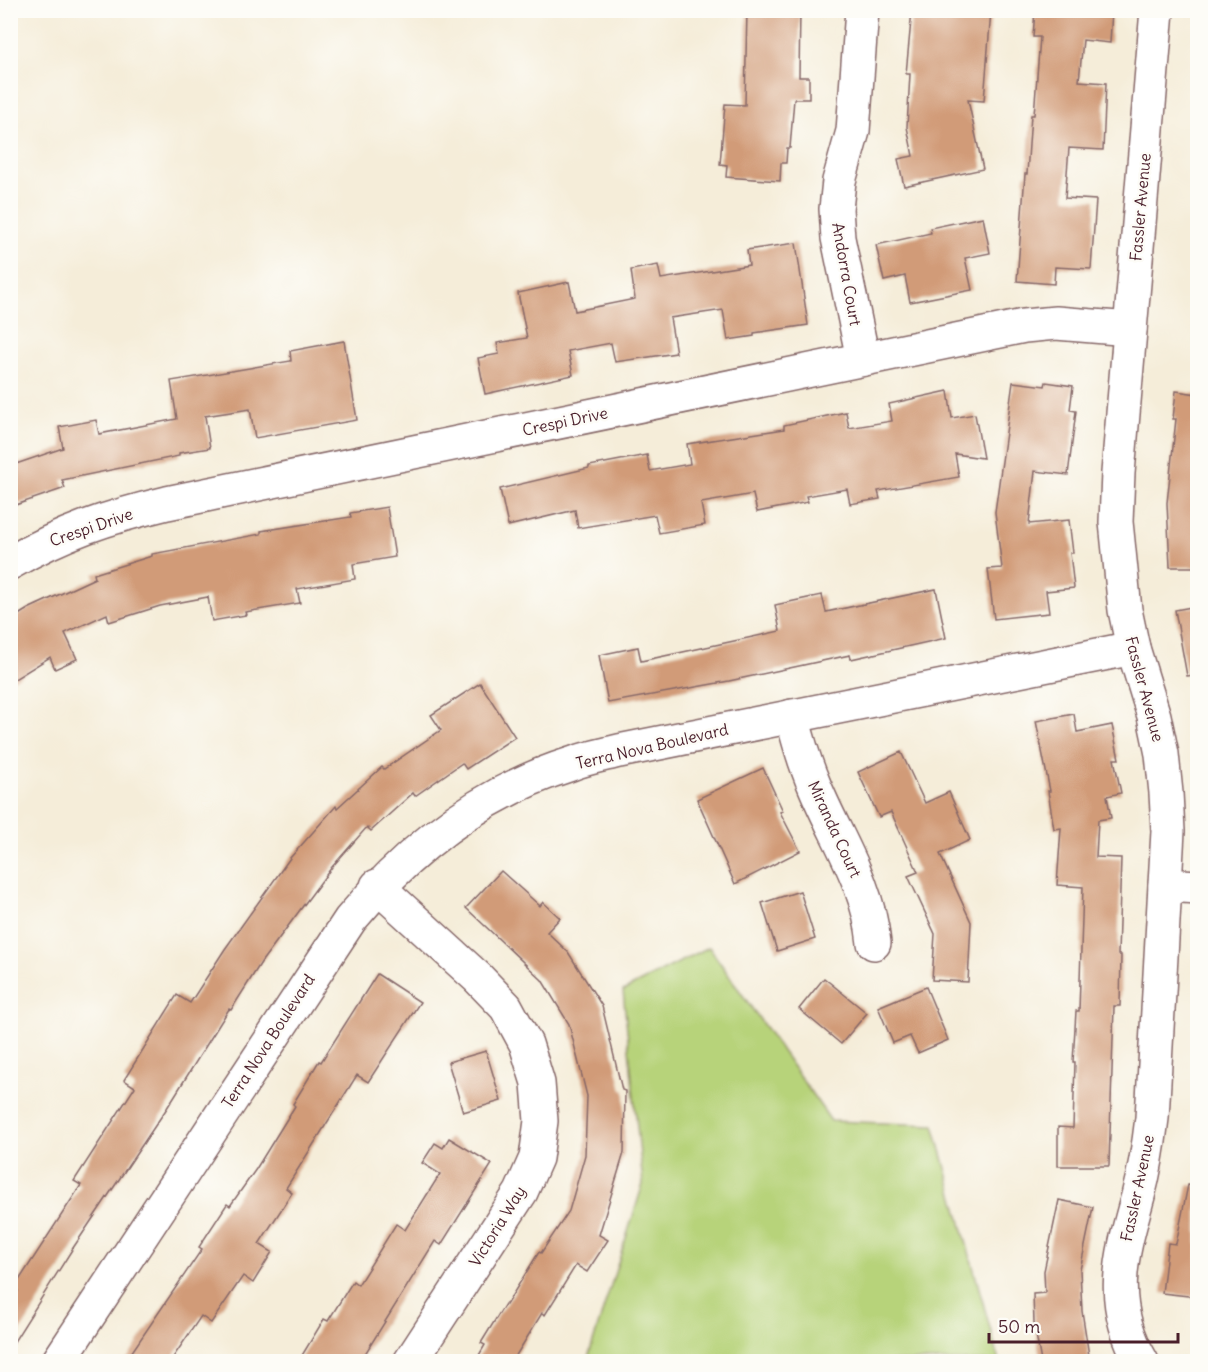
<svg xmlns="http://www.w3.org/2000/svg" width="1208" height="1372" font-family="Delius,sans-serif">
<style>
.green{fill:#b7d37a;stroke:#807952;stroke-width:1.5}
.building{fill:#d19b78}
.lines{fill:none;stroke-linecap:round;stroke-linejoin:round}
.minor-casing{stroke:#866768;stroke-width:36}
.minor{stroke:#fff;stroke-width:33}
.labels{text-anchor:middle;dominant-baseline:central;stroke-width:5;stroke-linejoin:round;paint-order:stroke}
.street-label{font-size:16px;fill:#4a1f2b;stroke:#fdfcf7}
</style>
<rect width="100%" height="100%" fill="#fdfcf7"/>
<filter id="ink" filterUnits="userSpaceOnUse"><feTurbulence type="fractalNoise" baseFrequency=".0167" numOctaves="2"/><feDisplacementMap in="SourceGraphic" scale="12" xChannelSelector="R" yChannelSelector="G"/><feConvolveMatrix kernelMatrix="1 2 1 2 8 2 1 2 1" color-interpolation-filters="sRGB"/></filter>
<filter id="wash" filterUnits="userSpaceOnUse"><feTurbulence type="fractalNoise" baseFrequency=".008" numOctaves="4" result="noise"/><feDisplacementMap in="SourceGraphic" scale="24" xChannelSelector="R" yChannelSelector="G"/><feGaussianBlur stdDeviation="1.35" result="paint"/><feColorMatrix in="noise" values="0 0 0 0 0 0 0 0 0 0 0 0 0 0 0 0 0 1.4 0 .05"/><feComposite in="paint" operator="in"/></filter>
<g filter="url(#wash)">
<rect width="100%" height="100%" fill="#f5edd9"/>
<path class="green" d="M 709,947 L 831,1121 L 934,1125 L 999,1361 L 587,1361 L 643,1184 L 623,991 Z"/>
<g id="blocks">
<g class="building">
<path d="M 747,10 L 800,10 L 799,77 L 809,77 L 809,99 L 794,99 L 790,148 L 787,148 L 786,163 L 781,163 L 780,181 L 726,177 L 727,165 L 720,164 L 725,104 L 745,105 Z"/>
<path d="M 912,10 L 991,10 L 984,101 L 968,100 L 983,169 L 904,186 L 898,159 L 913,156 L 907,127 L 910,74 L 906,74 Z"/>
<path d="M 1035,10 L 1112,10 L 1110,43 L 1083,40 L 1079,81 L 1106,83 L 1103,150 L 1069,148 L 1065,198 L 1096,200 L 1091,269 L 1055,267 L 1054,284 L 1017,281 L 1025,174 L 1027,174 L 1031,115 L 1034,115 L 1040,37 L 1033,37 Z"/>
<path d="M 983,217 L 990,253 L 965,258 L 972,290 L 910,302 L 905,276 L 884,281 L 876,245 L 931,233 L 930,228 Z"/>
<path d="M 796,243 L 808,325 L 754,333 L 754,336 L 728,340 L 723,310 L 670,318 L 676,353 L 615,362 L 611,343 L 568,351 L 573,375 L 485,394 L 478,358 L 499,354 L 497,343 L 527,338 L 518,293 L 569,282 L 575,311 L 635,299 L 631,270 L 658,265 L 661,279 L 749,265 L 747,250 Z"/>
<path d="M 344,341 L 357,420 L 255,438 L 250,409 L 205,416 L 210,448 L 179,453 L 179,456 L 62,480 L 65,488 L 10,507 L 10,466 L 63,448 L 59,427 L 96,420 L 99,434 L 177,419 L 171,381 L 291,361 L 290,351 Z"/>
<path d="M 1013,382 L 1045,386 L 1046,382 L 1073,386 L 1070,410 L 1076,411 L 1068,475 L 1035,471 L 1029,524 L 1069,520 L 1073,553 L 1070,553 L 1074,588 L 1046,591 L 1049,613 L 994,619 L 988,569 L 1002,568 L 995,512 Z"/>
<path d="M 948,391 L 952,418 L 975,414 L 983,458 L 955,454 L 959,477 L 878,491 L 880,499 L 850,504 L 847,489 L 806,496 L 808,502 L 757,512 L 753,494 L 701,503 L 705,525 L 659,533 L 655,515 L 578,528 L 575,510 L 508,526 L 500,489 L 589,468 L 589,466 L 647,455 L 650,471 L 690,464 L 687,444 L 784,429 L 784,425 L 846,412 L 849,428 L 892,421 L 889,404 Z"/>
<path d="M 1176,391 L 1197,394 L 1197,567 L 1170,567 L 1167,503 L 1176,419 L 1173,419 Z"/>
<path d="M 387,507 L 395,557 L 353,564 L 355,579 L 297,589 L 300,603 L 245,612 L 246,615 L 212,621 L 208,597 L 160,606 L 109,622 L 107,614 L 65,633 L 77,659 L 55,669 L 50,657 L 10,682 L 10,620 L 28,609 L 95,578 L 94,574 L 152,556 L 152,554 L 261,534 L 261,531 L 351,517 L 350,513 Z"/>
<path d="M 936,589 L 946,638 L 851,659 L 850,655 L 729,681 L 608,703 L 599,655 L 638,647 L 641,661 L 780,631 L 775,605 L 822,595 L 826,612 Z"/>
<path d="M 1197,606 L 1197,675 L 1187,676 L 1175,610 Z"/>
<path d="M 480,683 L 515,737 L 466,769 L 462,763 L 415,796 L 413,793 L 371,831 L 367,827 L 332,867 L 262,961 L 231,1010 L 229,1009 L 167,1108 L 73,1248 L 10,1348 L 10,1303 L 18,1291 L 14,1288 L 81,1185 L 74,1181 L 135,1087 L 124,1080 L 177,995 L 190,1003 L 225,949 L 290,858 L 336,806 L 337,808 L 382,767 L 384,769 L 441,730 L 431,715 Z"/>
<path d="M 1074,714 L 1077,732 L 1112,725 L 1119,759 L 1114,759 L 1121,793 L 1107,796 L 1111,818 L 1098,820 L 1096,857 L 1121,858 L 1118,955 L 1121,955 L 1120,1006 L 1114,1006 L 1109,1166 L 1058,1166 L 1058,1127 L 1073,1128 L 1075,1062 L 1073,1062 L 1076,1011 L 1079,1011 L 1083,887 L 1057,885 L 1061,828 L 1054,829 L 1048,791 L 1050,791 L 1036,721 Z"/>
<path d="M 901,752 L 925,803 L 949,792 L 970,840 L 940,854 L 971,922 L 968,982 L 932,980 L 935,934 L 908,876 L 918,872 L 891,812 L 879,817 L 858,772 Z"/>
<path d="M 763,768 L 783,811 L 780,812 L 800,851 L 735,884 L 697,799 Z"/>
<path d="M 501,871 L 540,906 L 543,902 L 560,918 L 547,932 L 568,952 L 602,1006 L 622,1090 L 625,1091 L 624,1153 L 599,1235 L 608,1240 L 587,1272 L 576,1265 L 545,1315 L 542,1313 L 512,1362 L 475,1362 L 485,1345 L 481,1343 L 505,1304 L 506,1305 L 539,1252 L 541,1253 L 569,1211 L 585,1155 L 587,1096 L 569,1024 L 542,980 L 466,908 Z"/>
<path d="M 800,891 L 815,939 L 777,951 L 762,903 Z"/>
<path d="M 377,974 L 420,1002 L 368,1082 L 357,1075 L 286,1188 L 292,1193 L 259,1244 L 272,1252 L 253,1283 L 243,1276 L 211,1323 L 201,1316 L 170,1362 L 125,1362 L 202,1249 L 199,1247 L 227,1204 L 230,1206 L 256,1169 L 295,1106 L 293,1104 L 319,1061 L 321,1062 Z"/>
<path d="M 824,978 L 867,1013 L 841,1044 L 799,1009 Z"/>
<path d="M 926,987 L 948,1040 L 918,1053 L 910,1036 L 893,1043 L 878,1007 Z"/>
<path d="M 486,1051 L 501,1101 L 463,1112 L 448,1062 Z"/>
<path d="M 449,1138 L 492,1164 L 441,1245 L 435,1241 L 360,1362 L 298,1362 L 324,1319 L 328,1321 L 353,1281 L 358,1285 L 396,1224 L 405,1230 L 440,1174 L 422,1163 L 435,1143 L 443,1148 Z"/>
<path d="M 1188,1185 L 1197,1186 L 1197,1297 L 1162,1293 L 1168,1243 L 1176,1244 Z"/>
<path d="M 1059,1200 L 1093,1207 L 1080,1270 L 1082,1311 L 1090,1362 L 1041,1362 L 1034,1323 L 1033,1294 L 1045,1293 L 1044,1271 Z"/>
</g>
</g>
</g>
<g filter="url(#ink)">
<use href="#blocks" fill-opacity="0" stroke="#866768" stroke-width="1.5"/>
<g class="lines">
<g class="minor-casing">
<g id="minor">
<path d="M 862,10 L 853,131 L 839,181 L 836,209 L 838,238 L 863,359"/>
<path d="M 10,563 C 63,532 109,517 167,503 L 1024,326 L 1056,323 L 1130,329"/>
<path d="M 792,716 C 798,740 805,764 815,787 C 837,840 868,883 874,943"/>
<path d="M 1165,885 L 1198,887"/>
<path d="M 377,886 L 478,978 L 506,1007 L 526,1044 L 538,1083 L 541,1121 L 536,1158 L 521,1192 L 410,1362"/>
<path d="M 58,1362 L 350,920 C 409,849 482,792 571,764 C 586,758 603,755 619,751 L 1133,648"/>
<path d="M 1142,1362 C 1107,1303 1121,1257 1138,1196 C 1145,1170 1149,1144 1152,1118 L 1168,831 L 1166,793 L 1162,754 L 1154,716 L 1133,648 L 1125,610 L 1116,522 L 1118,473 L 1157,10"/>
</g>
</g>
<use href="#minor" class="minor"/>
</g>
</g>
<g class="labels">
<g class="street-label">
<text transform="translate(1140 207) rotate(-85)">Fassler Avenue</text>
<text transform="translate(847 274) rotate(80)">Andorra Court</text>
<text transform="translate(565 421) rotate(-12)">Crespi Drive</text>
<text transform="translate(91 527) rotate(-19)">Crespi Drive</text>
<text transform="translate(1145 689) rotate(75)">Fassler Avenue</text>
<text transform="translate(652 746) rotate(-13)">Terra Nova Boulevard</text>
<text transform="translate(835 829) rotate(65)">Miranda Court</text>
<text transform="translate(268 1041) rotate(-57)">Terra Nova Boulevard</text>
<text transform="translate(1137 1188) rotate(-78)">Fassler Avenue</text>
<text transform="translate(497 1226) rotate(-58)">Victoria Way</text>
</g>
</g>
<rect width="1208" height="1372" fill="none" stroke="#fdfcf7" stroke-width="36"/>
<path d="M989 1333v9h189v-9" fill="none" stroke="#4a1f2b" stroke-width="3"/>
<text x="998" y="1333" font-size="18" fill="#4a1f2b" stroke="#fdfcf7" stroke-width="4.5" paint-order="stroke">50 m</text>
</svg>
